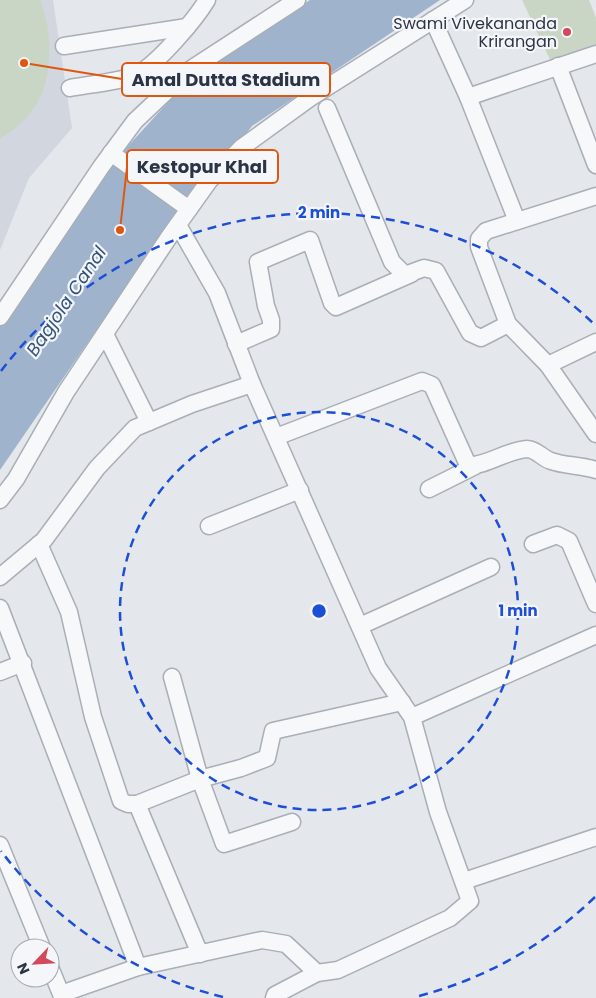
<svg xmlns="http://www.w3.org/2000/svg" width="596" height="998" font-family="Poppins,sans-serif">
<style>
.built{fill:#d2d6de}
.green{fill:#c9d6c5}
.water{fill:#9fb4cc}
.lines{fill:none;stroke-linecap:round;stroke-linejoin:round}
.minor-casing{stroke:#a9aeb7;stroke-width:19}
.minor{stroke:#f7f8fa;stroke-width:16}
.ring{fill:none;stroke:#1d4ed8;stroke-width:2.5;stroke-dasharray:9 6}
.poi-dot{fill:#d1495b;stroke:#f4f6f9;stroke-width:2}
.labels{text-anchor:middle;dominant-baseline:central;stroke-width:4.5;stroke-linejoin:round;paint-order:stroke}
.poi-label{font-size:16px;fill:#2b3445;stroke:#f4f6f9;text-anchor:end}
.water-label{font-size:18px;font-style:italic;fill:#34527a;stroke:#f4f6f9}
.centre{fill:#1d4ed8;stroke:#f4f6f9;stroke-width:2.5}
.ring-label{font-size:15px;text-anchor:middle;font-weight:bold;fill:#1d4ed8;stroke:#f4f6f9;stroke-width:4.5;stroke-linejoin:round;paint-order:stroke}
.leader{fill:none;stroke:#df570f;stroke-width:2}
.callout-dot{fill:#df570f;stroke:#f4f6f9;stroke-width:2}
.callout{fill:#f4f6f9;stroke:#df570f;stroke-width:2}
.callout-label{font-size:18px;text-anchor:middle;font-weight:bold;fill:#2b3445}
</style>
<rect width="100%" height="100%" fill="#e4e7ec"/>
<path class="built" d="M 0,0 L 53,0 L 72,128 L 29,178 L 0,250 Z"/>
<g class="green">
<path d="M 0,0 L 40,0 C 53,32 54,79 34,108 C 25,121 13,130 0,139 Z"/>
<path d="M 522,0 L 589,0 L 596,18 L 596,46 L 552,64 Z"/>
</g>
<path class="water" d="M 310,0 L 440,0 L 252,126 L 99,326 L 0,470 L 0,326 L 117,158 L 194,74 Z"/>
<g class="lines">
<g class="minor-casing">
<g id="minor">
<path d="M 433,20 L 468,97 L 517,221"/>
<path d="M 64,46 L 187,27"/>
<path d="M 558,66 L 596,165"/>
<path d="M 70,88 C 85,85 126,81 138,74 C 158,63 195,20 207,0"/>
<path d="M 468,97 L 596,54"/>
<path d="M 327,108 L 392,262 L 405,275 L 424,268 L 436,271 L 470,333 L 481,338 L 508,324"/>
<path d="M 111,153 L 189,209"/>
<path d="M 596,196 L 486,231 L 479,239 L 479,247 L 508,324 L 548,365 L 596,434"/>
<path d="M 178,225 L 217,293 L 252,384"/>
<path d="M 0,317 L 101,167 L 135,121 L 188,71 L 297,0"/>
<path d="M 105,334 L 149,422"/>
<path d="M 236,344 L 271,329 L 271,320 L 266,306 L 258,262 L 310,240 L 332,303 L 336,307 L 411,274"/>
<path d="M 548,365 L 596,342"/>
<path d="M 276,437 L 422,381 L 432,385 L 468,465 C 485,467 507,450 527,449 C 536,449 542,458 551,461 C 565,466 581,465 596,470"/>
<path d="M 429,489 L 475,466"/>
<path d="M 0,500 L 16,479 L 66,392 L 169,237 L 209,181 L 241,148 L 310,98 L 465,0"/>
<path d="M 209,526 L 300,490"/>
<path d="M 39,544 L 69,612 L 93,717 L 121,801 L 128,804 L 137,804 L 200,779 L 172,677"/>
<path d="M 533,544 L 557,535 L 569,541 L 596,604"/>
<path d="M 0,577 L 44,540 L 97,468 L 135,428 L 192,404 L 252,384 L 378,668 L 412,717 L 596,635"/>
<path d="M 0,608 L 138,967"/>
<path d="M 360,626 L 491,567"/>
<path d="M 0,672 L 23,663"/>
<path d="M 137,804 L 200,954"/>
<path d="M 292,822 L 224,844 L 200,779 L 241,768 L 267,758 L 273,731 L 402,702"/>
<path d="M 0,845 L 42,948"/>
<path d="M 464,881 L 596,837"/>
<path d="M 50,967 L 61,994 L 138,967 L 262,940 L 286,944 L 317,973 L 338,970 L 450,918 L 470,901 L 438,812 L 412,717"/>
<path d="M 274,998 L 275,995 L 317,973"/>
</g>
</g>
<use href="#minor" class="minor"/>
</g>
<g class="ring">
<circle cx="319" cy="611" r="199"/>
<path d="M595 897A398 398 0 0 1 415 997M223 997A398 398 0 0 1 1 851M1 371A398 398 0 0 1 595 325"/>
</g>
<circle class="poi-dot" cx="567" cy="32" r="5"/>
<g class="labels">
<g class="poi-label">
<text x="557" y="23">Swami Vivekananda<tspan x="557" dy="18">Krirangan</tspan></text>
</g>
<g class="water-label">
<text transform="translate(66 301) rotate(-56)">Bagjola Canal</text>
</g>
</g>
<circle cx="319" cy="611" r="8" class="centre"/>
<g class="ring-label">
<text x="319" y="218">2 min</text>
<text x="518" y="616">1 min</text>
</g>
<path class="leader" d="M24 63L122 79M120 230L127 167"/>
<g class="callout-dot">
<circle cx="24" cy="63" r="5"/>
<circle cx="120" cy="230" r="5"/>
</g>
<g class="callout">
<rect x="122" y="63" width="208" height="33" rx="5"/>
<rect x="127" y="150" width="151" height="33" rx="5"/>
</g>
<g class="callout-label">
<text x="226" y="86">Amal Dutta Stadium</text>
<text x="202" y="173">Kestopur Khal</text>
</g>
<g transform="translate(35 963) rotate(245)"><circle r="24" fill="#f4f6f9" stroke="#a4a8b1"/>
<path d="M0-4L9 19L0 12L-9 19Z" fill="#d1495b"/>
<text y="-8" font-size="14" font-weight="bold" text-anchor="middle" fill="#2b3445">N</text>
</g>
</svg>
